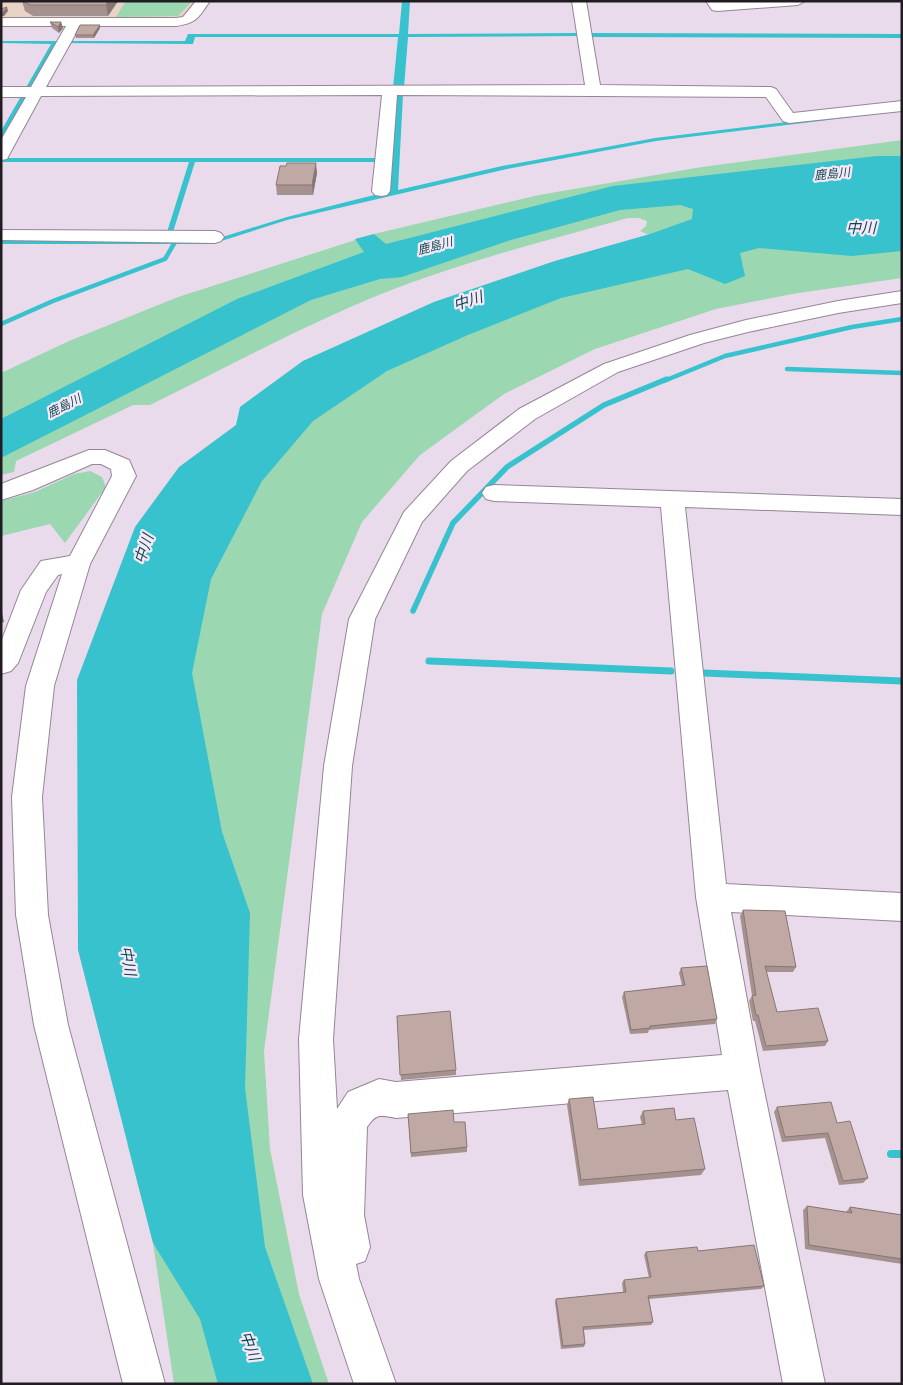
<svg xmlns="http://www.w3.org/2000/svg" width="903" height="1385" font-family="'Times New Roman','Noto Sans JP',serif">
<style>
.education{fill:#e9d2c6}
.green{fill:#9bd7b1}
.water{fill:#37c2ce}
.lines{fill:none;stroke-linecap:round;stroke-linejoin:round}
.stream-far4{stroke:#37c2ce;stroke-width:4}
.stream-far3{stroke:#37c2ce;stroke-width:4.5}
.stream-far2{stroke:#37c2ce;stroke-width:5.5}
.stream-far1{stroke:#37c2ce;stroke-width:7}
.stream{stroke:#37c2ce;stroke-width:8}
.minor-casing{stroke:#948695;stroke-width:2}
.minor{fill:#fff;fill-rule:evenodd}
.wall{fill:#a5918e}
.shaded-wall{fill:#867674}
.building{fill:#c0a9a5;stroke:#867674}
.labels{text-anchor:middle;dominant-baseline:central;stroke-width:4.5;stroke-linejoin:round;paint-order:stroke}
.far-water-label{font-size:12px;font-style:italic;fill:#0c494e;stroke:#f7e8f9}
.water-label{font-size:15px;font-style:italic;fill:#0c494e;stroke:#f7e8f9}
</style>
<rect width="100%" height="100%" fill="#eadbec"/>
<path class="education" d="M 1,1 L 201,1 L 185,20 L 1,20 Z"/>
<g class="green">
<path d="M 126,1 L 192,1 L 178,16 L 116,17 Z"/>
<path d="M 902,140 L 902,162 L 620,188 L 404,250 L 1,429 L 1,373 L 69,341 L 178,297 L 374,234 L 539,195 L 702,167 Z"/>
<path d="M 631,199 L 772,213 L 240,407 L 303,361 L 434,302 L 555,261 L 649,235 L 640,231 L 646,226 L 647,221 L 639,218 L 628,218 C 555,238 482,257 410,283 C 320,316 236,363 150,405 L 133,405 L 16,461 L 14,472 L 1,475 L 1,448 L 294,298 Z"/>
<path d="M 902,236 L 902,278 L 792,294 L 716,309 L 595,349 L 504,394 L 420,455 L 362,522 L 322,614 L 264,1051 L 270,1149 L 299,1294 L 329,1384 L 284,1384 L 147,632 L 277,414 L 686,244 Z"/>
<path d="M 90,471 L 102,477 L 106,487 L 65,543 L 50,524 L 1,536 L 1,501 L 35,492 L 74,474 Z"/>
<path d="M 127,1143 L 212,1297 L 241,1384 L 174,1384 L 153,1243 Z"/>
</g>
<g class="water">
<path d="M 402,1 L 410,1 L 408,34 L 578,33 L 578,36 L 408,37 L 404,88 L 393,88 L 398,37 L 195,37 L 193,44 L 57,43 L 1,141 L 1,131 L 51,44 L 1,43 L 1,41 L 185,41 L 188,34 L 399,34 Z"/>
<path d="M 393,95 L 403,95 L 398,190 L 502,166 L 655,138 L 902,108 L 902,111 L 656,141 L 507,169 L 287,220 L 212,244 L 1,244 L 1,239 L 216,239 L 287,217 L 386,192 Z"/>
<path d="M 877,156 L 902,156 L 902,251 L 852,256 L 759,248 L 740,253 L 745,276 L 725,284 L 688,269 L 561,298 L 468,335 L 387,371 L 313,421 L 262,481 L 211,579 L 192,673 L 222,832 L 250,913 L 245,1088 L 265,1247 L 313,1384 L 218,1384 L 200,1319 L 153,1243 L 78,950 L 77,680 L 135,527 L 179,467 L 236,425 L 240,407 L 303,361 L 434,302 L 555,261 L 650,234 L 692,219 L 693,209 L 680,205 L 620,210 L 511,240 L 402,277 L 380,279 L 311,300 L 1,458 L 1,419 L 237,299 L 364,252 L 355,239 L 374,234 L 386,244 L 613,186 Z"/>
<path d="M 1,158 L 378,158 L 377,162 L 195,162 L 173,232 L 167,232 L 189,162 L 1,162 Z"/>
</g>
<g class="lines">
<path class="stream-far4" d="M 584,35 L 902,36"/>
<g class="stream-far3">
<path d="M 1,324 L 53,301 L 165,259 L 175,242"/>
<path d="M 787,369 L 902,373"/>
<path d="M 664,381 L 725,356 L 852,327 L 902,319"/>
</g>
<path class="stream-far2" d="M 413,611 L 453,523 L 507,467 L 604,405 L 667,379"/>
<g class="stream-far1">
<path d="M 429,661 L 671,671"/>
<path d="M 704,673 L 902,681"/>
</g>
<path class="stream" d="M 891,1154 L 902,1154"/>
<g class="minor-casing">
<g id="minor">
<path d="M 196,1 L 210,1 C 198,18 197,23 176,26 L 80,26 L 46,87 L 585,85 L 572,1 L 586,1 L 600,85 L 771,87 L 776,89 L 793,113 L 902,101 L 902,111 L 789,123 L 783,121 L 766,97 L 397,95 L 390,191 L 387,195 L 381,196 L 375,195 L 372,191 L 382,95 L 41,96 L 9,155 L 7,159 L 1,160 L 1,140 L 26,97 L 1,97 L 1,87 L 31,87 L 66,26 L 1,26 L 1,18 L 176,18 L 183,17 Z"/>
<path d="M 706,1 L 805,1 L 798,5 L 717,11 L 712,10 Z"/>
<path d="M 1,230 L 215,231 L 221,233 L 224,237 L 221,241 L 215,243 L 1,240 Z"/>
<path d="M 902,291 L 902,303 L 838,313 L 748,332 L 704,343 L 618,372 L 535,419 L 467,471 L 422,522 L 375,619 L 352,766 L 333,1039 L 337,1109 L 348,1092 L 379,1079 L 396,1082 L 722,1055 L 696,897 L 661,507 L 494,501 L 486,499 L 482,493 L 486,487 L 494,485 L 902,499 L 902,515 L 685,507 L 726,884 L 902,893 L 902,921 L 731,912 L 760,1071 L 825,1384 L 783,1384 L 728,1090 L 396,1118 C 380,1115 377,1113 367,1127 L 364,1215 L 370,1247 L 365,1261 L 356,1264 L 359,1279 L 396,1384 L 354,1384 L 319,1279 L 303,1195 L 299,1039 L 324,766 L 349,619 L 404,512 L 451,461 L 519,409 L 604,364 L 690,335 L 746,320 L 838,301 Z"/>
<path d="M 89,450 L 105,450 L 129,460 L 136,476 L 90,564 L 54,686 L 42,797 L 48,915 L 68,1025 L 165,1384 L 123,1384 L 34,1025 L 16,915 L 12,797 L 26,686 L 62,574 L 58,575 L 46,592 L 18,663 L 11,671 L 1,674 L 1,642 L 21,590 L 41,561 L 70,556 L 112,476 L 111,469 L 101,464 L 92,464 L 33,490 L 1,500 L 1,484 Z"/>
</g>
</g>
<use href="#minor" class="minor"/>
</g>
<g class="wall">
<path d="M 22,1 L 118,1 L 108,16 L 33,16 L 25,11 Z"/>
<path d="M 50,22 L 61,22 L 63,28 L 59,33 L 52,28 Z"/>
<path d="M 100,25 L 100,28 L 94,38 L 76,38 L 75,35 Z"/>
<path d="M 317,173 L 313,195 L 277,195 L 276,185 Z"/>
<path d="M 743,910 L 796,967 L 793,972 L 766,972 L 777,1012 L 828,1041 L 825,1046 L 763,1051 L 755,1021 L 753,1021 L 749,1001 L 752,996 L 740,916 Z"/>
<path d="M 681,968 L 717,1019 L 715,1024 L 649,1030 L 648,1033 L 630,1034 L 622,997 L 624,992 L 682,985 L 679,973 Z"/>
<path d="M 397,1016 L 456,1070 L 456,1075 L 401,1080 Z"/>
<path d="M 569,1099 L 598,1129 L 642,1125 L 640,1117 L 643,1111 L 676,1120 L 705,1169 L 701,1175 L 579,1186 L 567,1105 Z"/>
<path d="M 777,1107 L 837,1123 L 868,1178 L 863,1183 L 839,1185 L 825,1138 L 782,1142 L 774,1112 Z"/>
<path d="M 408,1114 L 454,1122 L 467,1147 L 467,1152 L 411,1157 Z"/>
<path d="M 807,1206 L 846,1212 L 850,1207 L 902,1215 L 902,1264 L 805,1249 L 803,1210 Z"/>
<path d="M 698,1251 L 764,1286 L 761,1289 L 649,1299 L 653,1322 L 651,1325 L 584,1330 L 585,1344 L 584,1347 L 561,1349 L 555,1302 L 556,1299 L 623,1292 L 622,1283 L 624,1280 L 649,1278 L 644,1255 L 646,1252 Z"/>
</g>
<g class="shaded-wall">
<path d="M 108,1 L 118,1 L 108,16 L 106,5 Z"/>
<path d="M 7,7 L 8,11 L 4,16 L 1,16 L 1,12 Z"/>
<path d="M 61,22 L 63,28 L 59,33 L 58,27 Z"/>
<path d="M 100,25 L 100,28 L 94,38 L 93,35 Z"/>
<path d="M 316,163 L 317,173 L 313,195 L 312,185 Z"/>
<path d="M 1,608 L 4,622 L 1,623 Z"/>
</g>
<g class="building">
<path d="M 24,1 L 108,1 L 106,5 L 30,5 Z"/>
<path d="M 7,7 L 3,12 L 1,12 L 1,9 Z"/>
<path d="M 50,22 L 61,22 L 58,27 Z"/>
<path d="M 80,25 L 100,25 L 93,35 L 75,35 Z"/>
<path d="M 287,163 L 316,163 L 312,185 L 276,185 L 280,166 L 286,166 Z"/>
<path d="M 743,910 L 785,911 L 796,967 L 765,966 L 777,1012 L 818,1008 L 828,1041 L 766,1046 L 758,1015 L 756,1015 L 752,996 L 756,995 Z"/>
<path d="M 707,966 L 717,1019 L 650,1026 L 650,1028 L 631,1030 L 624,992 L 685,985 L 681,968 Z"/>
<path d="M 450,1011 L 456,1070 L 400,1075 L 397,1016 Z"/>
<path d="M 593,1097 L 598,1129 L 645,1124 L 643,1111 L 674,1108 L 676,1120 L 694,1118 L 705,1169 L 581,1180 L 569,1099 Z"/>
<path d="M 831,1102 L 837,1123 L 850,1121 L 868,1178 L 843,1181 L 828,1133 L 785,1137 L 777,1107 Z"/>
<path d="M 453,1110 L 454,1122 L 465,1122 L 467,1147 L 411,1153 L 408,1114 Z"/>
<path d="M 807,1206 L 852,1213 L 850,1207 L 902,1215 L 902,1259 L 809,1245 Z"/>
<path d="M 754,1245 L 764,1286 L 648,1296 L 653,1322 L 583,1327 L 585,1344 L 563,1346 L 556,1299 L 626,1292 L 624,1280 L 651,1277 L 646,1252 L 697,1247 L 698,1251 Z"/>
</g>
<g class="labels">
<g class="far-water-label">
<text transform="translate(832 174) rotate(-6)">鹿島川</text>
<text transform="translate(435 246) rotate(-15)">鹿島川</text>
<text transform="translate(64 406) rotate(-27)">鹿島川</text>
</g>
<g class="water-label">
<text x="861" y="228">中川</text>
<text transform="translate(468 301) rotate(-18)">中川</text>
<text transform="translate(144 549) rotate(-72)">中川</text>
<text transform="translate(128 961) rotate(80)">中川</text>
<text transform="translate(250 1346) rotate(69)">中川</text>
</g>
</g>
<rect width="903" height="1385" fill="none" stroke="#211c22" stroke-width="5"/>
</svg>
